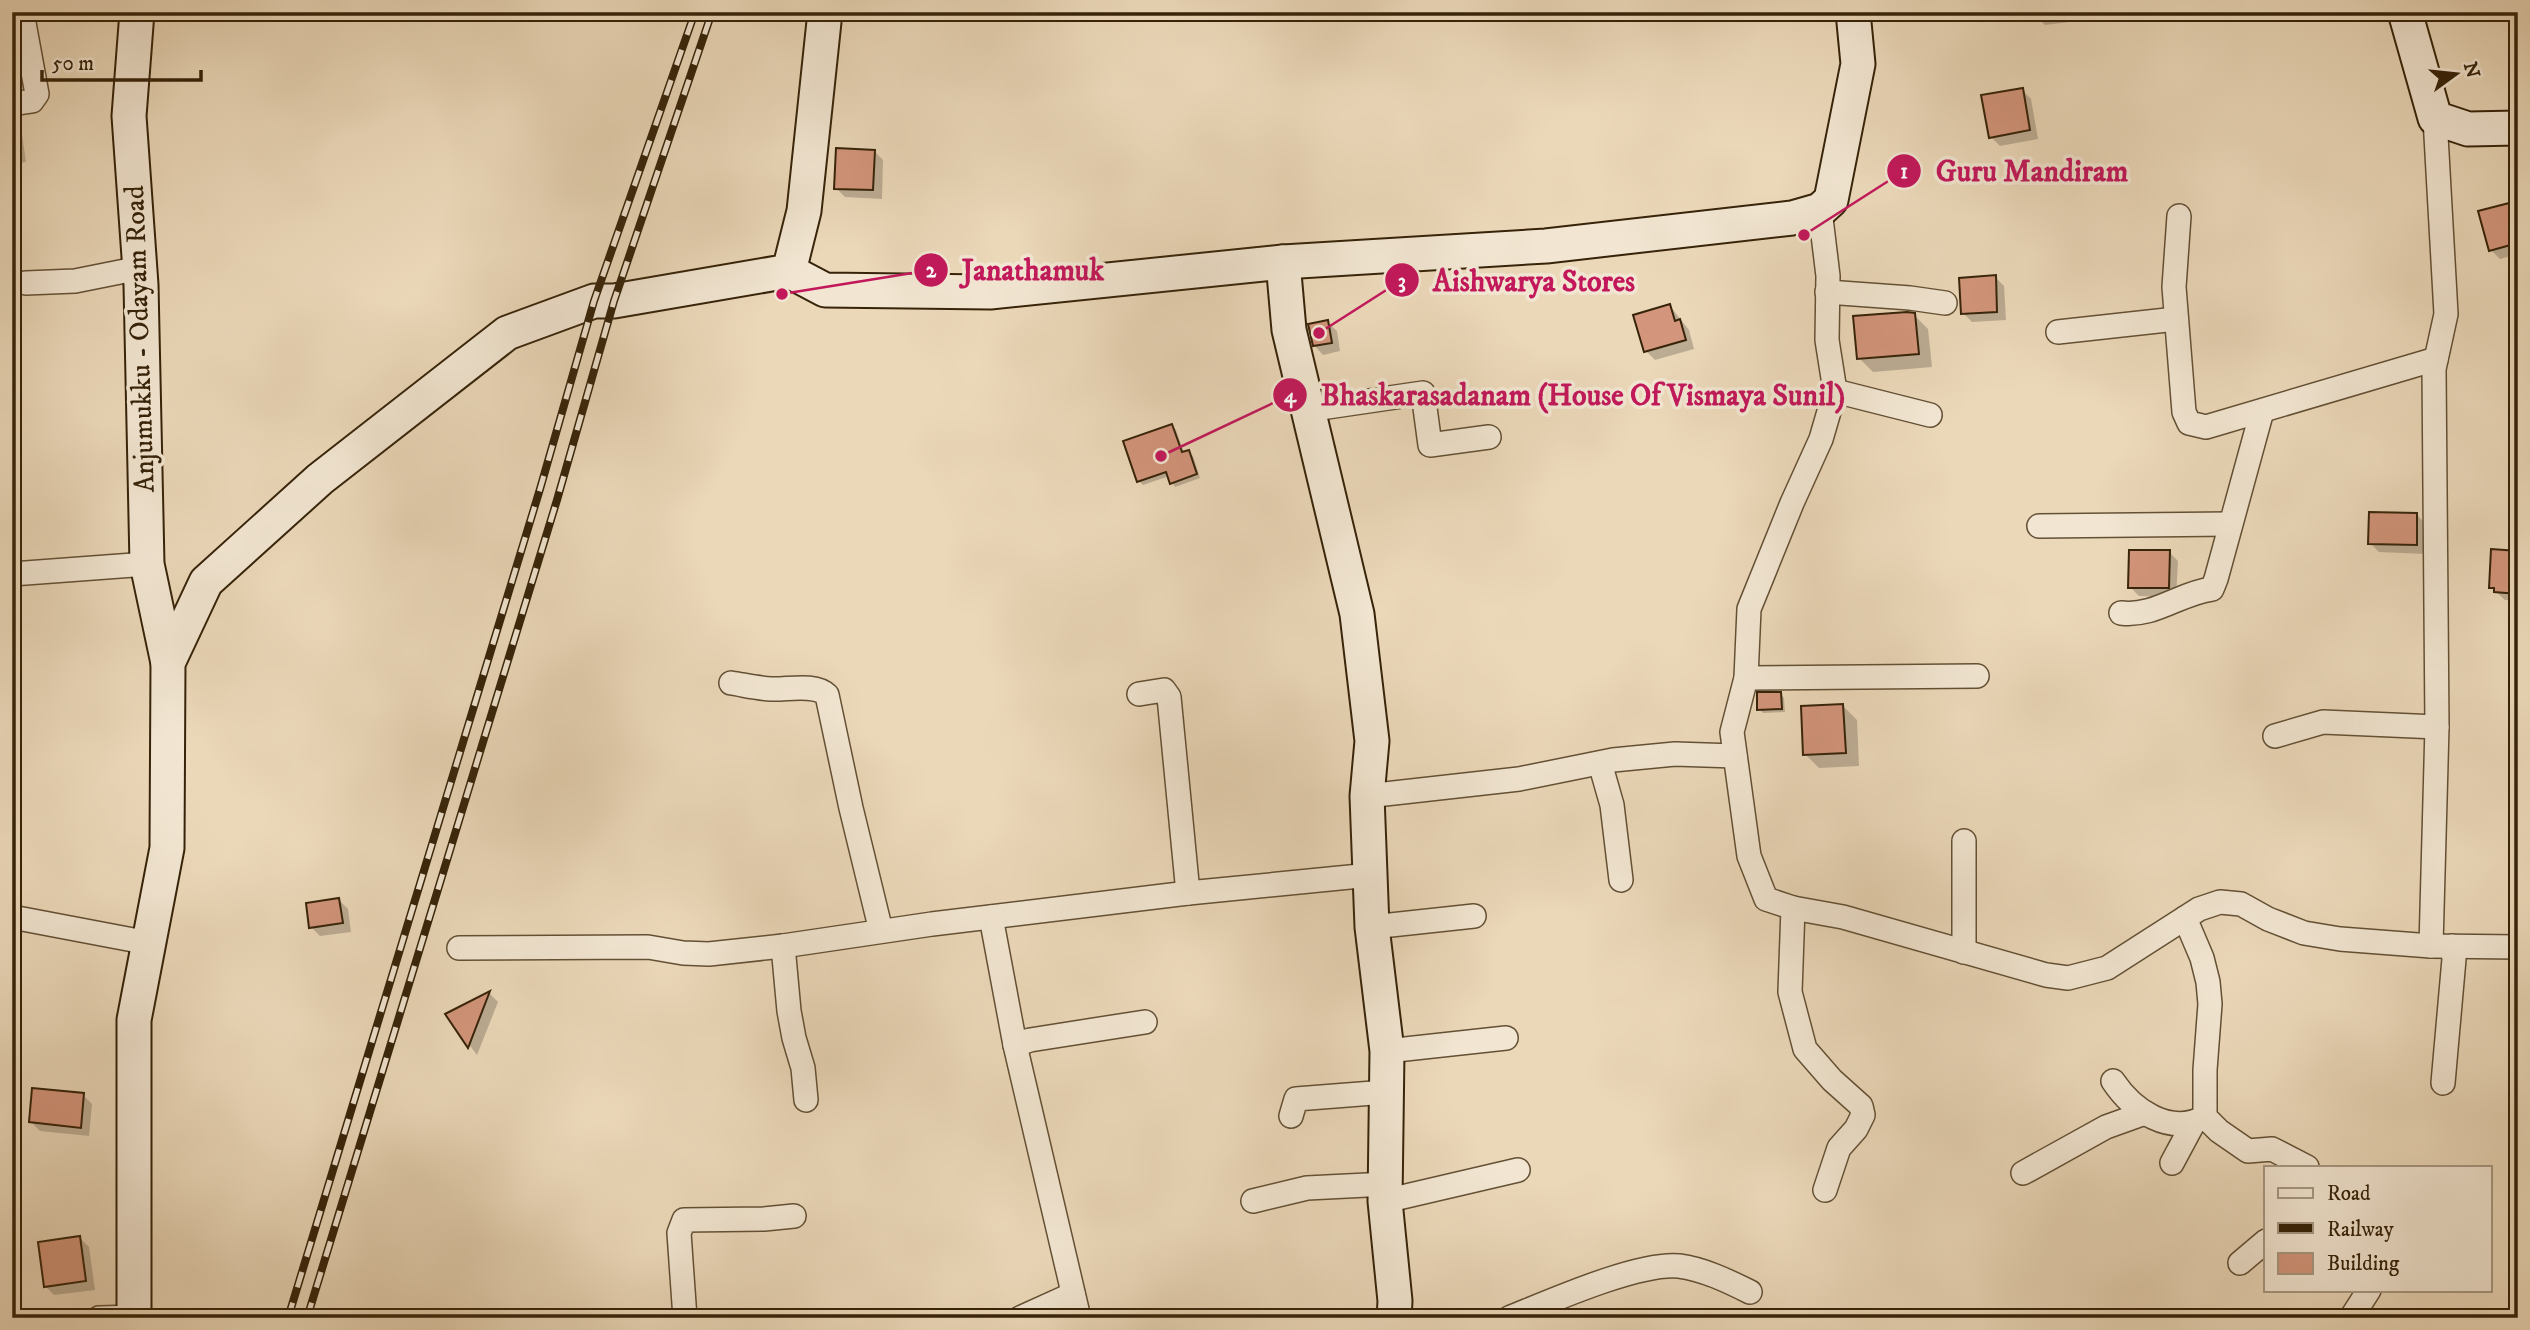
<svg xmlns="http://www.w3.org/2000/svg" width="2530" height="1330" font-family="'IM FELL DW Pica',serif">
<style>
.shadow{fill:#0003}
.building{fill:#d3957b;stroke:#362309;stroke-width:2}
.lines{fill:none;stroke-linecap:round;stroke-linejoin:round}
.minor-casing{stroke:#635035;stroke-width:26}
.secondary-casing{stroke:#362309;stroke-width:37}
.minor{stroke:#f2e6d2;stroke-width:23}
.secondary{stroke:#f2e6d2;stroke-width:33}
.rail-casing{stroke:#362309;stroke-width:8}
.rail{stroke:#f2e6d2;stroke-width:5;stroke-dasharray:16;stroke-linecap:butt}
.labels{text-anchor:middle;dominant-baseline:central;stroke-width:7;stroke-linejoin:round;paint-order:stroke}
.street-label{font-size:28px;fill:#362309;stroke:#f2e6d2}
.leader{fill:none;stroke:#c2185b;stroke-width:2.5}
.callout-dot{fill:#c2185b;stroke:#f2e6d2;stroke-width:2.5}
.mark-label{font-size:21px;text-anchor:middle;font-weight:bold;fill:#fff}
.callout-label{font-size:30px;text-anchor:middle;font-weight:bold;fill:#c2185b;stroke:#f2e6d2;stroke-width:7;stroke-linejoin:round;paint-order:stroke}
</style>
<rect width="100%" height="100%" fill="#ebd8b9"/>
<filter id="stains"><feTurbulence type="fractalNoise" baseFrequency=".00286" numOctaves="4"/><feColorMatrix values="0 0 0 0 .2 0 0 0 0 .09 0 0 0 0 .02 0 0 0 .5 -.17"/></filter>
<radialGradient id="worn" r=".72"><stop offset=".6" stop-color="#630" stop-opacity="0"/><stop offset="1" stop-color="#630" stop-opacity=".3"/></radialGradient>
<g class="shadow">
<path d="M 2036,12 L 2068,12 L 2069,22 L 2045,25 L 2036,16 Z"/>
<path d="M 2022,90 L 2031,99 L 2038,139 L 2000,146 L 1991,137 Z"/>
<path d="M 12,125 L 22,134 L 26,162 L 12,164 Z"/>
<path d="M 874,151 L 883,160 L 882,199 L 845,197 L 836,188 Z"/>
<path d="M 2512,204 L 2518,210 L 2518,254 L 2500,259 L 2491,250 Z"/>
<path d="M 1995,277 L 2004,286 L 2006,320 L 1972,322 L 1963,313 Z"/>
<path d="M 1670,306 L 1689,330 L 1694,349 L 1655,360 L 1646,351 Z"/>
<path d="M 1914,315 L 1928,329 L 1932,367 L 1873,372 L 1859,358 Z"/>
<path d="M 1327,322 L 1337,331 L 1340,351 L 1323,355 L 1314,345 Z"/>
<path d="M 1172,426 L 1176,430 L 1184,453 L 1188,452 L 1193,456 L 1200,478 L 1175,487 L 1169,476 L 1143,485 L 1139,481 Z"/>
<path d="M 2417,515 L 2426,524 L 2425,554 L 2379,552 L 2370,543 Z"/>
<path d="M 2169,552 L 2178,561 L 2176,597 L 2139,596 L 2130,587 Z"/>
<path d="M 2518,553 L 2518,601 L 2505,600 L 2491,587 Z"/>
<path d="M 1780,693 L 1784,698 L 1785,712 L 1763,713 L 1759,709 Z"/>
<path d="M 1843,706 L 1857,720 L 1859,766 L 1819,768 L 1805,754 Z"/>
<path d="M 339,900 L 348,909 L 351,932 L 320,936 L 311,927 Z"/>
<path d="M 489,993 L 498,1002 L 477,1055 L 447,1015 Z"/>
<path d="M 83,1095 L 92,1104 L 89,1136 L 40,1131 L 31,1122 Z"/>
<path d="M 80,1238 L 89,1247 L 95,1290 L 54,1295 L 45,1286 Z"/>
</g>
<g class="building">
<path d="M 2023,88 L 2030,130 L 1989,138 L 1981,95 Z"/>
<path d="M 836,148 L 875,150 L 873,190 L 834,189 Z"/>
<path d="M 2513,202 L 2518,221 L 2518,243 L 2489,251 L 2478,211 Z"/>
<path d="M 1996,275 L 1997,312 L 1961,314 L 1959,278 Z"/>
<path d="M 1670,304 L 1675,321 L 1680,319 L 1686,340 L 1644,352 L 1633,315 Z"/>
<path d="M 1907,312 L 1915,313 L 1919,354 L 1857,359 L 1853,316 Z"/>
<path d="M 1328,320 L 1332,343 L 1313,346 L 1308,324 Z"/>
<path d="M 1172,424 L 1182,452 L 1189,450 L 1197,474 L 1170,484 L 1166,472 L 1137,482 L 1123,441 Z"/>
<path d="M 2369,512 L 2417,513 L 2417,545 L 2368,544 Z"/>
<path d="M 2491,549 L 2518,551 L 2518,594 L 2494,592 L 2494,588 L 2489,588 Z"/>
<path d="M 2129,550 L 2170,550 L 2169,588 L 2128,588 Z"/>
<path d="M 1757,692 L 1781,692 L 1782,709 L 1757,710 Z"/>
<path d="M 1843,704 L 1846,753 L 1803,755 L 1801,706 Z"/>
<path d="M 339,898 L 343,923 L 309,928 L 306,903 Z"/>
<path d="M 490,991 L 468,1048 L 445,1014 Z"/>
<path d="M 32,1088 L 84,1093 L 81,1128 L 29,1122 Z"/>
<path d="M 80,1236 L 86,1281 L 44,1287 L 38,1242 Z"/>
</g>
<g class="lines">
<g class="minor-casing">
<g id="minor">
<path d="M 12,104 L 32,101 L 37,94 L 22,12"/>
<path d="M 1820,210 L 1828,276 L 1827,340 L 1835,391 L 1821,439 L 1792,503 L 1749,609 L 1746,678 L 1732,732 L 1749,856 L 1766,899 L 1793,908 L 1790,992 L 1805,1049 L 1832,1080 L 1861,1106 L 1863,1115 L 1856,1129 L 1839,1148 L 1825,1190"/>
<path d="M 2179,216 L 2174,287 L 2184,412 L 2189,423 L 2206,427 L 2436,359"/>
<path d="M 26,283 L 75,281 L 140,268"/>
<path d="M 1827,292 L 1910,298 L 1945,303"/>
<path d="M 2058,332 L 2176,319"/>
<path d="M 1835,391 L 1930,415"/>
<path d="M 1307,410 L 1423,393 L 1430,445 L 1489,437"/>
<path d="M 2039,526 L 2230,524"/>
<path d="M 12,574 L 147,564"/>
<path d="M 2121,613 C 2155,617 2180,593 2212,589 L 2216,579 L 2262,411"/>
<path d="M 1746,678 L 1977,676"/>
<path d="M 731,683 C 744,685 757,688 771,689 C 787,690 815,683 827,695 L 851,808 L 881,931"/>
<path d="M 1139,694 L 1164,690 L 1169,697 L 1188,893"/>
<path d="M 2275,736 L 2323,722 L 2437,727"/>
<path d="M 1600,763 L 1612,805 L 1621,880"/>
<path d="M 1367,796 L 1519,779 L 1613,760 L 1675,754 L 1735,756"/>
<path d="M 1964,841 L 1964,952"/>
<path d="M 1793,908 L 1843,917 L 2046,975 L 2068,978 L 2107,968 L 2199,909 L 2220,902 L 2241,904 L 2268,919 L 2304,933 L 2340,939 L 2431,946 L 2518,947"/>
<path d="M 12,917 L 149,943"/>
<path d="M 991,917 L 1015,1045 L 1079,1318"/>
<path d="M 2185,918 L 2202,958 L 2208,982 L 2210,1004 L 2205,1070 L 2205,1117 L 2219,1131 L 2248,1151 L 2272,1149 L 2307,1167"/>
<path d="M 1372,927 L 1474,916"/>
<path d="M 783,946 L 789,1011 L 794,1038 L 803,1068 L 806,1100"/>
<path d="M 2431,946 L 2437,727 L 2434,369 L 2446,314 L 2435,118"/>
<path d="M 459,948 L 648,947 L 683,953 L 709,954 L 783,946 L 932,924 L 1188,893 L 1370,875"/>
<path d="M 1015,1045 L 1030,1040 L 1145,1022"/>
<path d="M 1387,1051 L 1506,1038"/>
<path d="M 2113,1081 C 2133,1111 2170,1136 2205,1117"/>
<path d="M 2443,1083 L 2454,959 L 2452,946"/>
<path d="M 1291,1116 L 1296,1099 L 1386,1092"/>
<path d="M 2172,1163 L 2194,1122"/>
<path d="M 2023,1173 L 2106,1127 L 2145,1113"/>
<path d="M 1253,1201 L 1307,1188 L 1387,1184"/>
<path d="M 1385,1201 L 1518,1170"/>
<path d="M 2240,1263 L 2266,1241"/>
<path d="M 99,1318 L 134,1317"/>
<path d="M 685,1318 L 679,1233 L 684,1220 L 764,1219 L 794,1216"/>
<path d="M 1020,1318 L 1073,1294"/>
<path d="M 1509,1318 C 1549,1302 1638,1262 1679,1266 C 1703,1269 1728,1281 1750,1292"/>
<path d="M 2351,1318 L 2369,1290"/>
</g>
</g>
<g class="secondary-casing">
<g id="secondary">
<path d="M 137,12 L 129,116 L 141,285 L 147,564 L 168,663"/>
<path d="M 2405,12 L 2435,118 L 2468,129 L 2518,128"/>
<path d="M 1283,262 L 1289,330 L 1357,614 L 1372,741 L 1367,796 L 1372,927 L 1387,1051 L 1385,1201 L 1395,1301 L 1394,1318"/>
<path d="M 789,271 L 825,290 L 990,292 L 1283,262 L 1546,246 L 1792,218 L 1820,210 L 1831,200 L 1858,64 L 1853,12"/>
<path d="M 134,1318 L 134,1020 L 167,848 L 168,663 L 206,582 L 320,479 L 507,333 L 594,301 L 614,301 L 789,271 L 804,211 L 825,12"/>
</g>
</g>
<use href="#minor" class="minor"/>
<use href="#secondary" class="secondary"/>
<g class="rail-casing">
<g id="rail">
<path d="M 288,1318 L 540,489 L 594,301 L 695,12"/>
<path d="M 307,1318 L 557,500 L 614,301 L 712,12"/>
</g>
</g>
<use href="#rail" class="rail"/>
</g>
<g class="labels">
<g class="street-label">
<text transform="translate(140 339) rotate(-92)">Anjumukku - Odayam Road</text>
</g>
</g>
<path class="leader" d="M1804 235L1904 171M782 294L931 270M1319 333L1402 280M1161 456L1290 395"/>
<g class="callout-dot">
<circle cx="1804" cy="235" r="7"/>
<circle cx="782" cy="294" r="7"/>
<circle cx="1319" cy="333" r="7"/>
<circle cx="1161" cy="456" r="7"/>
<circle cx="1904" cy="171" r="18"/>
<circle cx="931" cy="270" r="18"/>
<circle cx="1402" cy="280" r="18"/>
<circle cx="1290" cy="395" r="18"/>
</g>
<g class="mark-label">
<text x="1904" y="178">1</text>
<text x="931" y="277">2</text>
<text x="1402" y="288">3</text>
<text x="1290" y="402">4</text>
</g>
<g class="callout-label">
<text x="2032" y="181">Guru Mandiram</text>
<text x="1033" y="280">Janathamuk</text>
<text x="1534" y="291">Aishwarya Stores</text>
<text x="1583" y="405">Bhaskarasadanam (House Of Vismaya Sunil)</text>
</g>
<rect width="2530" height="1330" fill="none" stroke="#ebd8b9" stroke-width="42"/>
<rect x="14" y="14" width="2502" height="1302" fill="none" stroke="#362309" stroke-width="3.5"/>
<rect x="21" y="21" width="2488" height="1288" fill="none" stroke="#362309" stroke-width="2"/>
<rect x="2264" y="1166" width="228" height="126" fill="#f2e6d2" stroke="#a79882" stroke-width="2"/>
<rect x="2278" y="1188" width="35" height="10" fill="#f2e6d2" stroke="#a79882" stroke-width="2"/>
<text x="2327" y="1200" font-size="21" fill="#362309">Road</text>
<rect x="2278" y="1223" width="35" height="10" fill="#362309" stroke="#a79882" stroke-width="2"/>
<text x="2327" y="1236" font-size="21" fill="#362309">Railway</text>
<rect x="2278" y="1253" width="35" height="21" fill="#d3957b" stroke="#a79882" stroke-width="2"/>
<text x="2327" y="1270" font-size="21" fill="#362309">Building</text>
<g transform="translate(2456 74) rotate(75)" stroke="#f2e6d2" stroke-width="5" paint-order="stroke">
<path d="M0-5L12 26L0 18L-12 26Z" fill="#362309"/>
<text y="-10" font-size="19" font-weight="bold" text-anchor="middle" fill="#362309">N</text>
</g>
<path d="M42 70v10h159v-10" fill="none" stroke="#362309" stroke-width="3.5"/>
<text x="52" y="70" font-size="21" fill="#362309" stroke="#f2e6d2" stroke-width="5" paint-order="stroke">50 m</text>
<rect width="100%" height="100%" filter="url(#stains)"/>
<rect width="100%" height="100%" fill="url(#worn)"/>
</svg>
